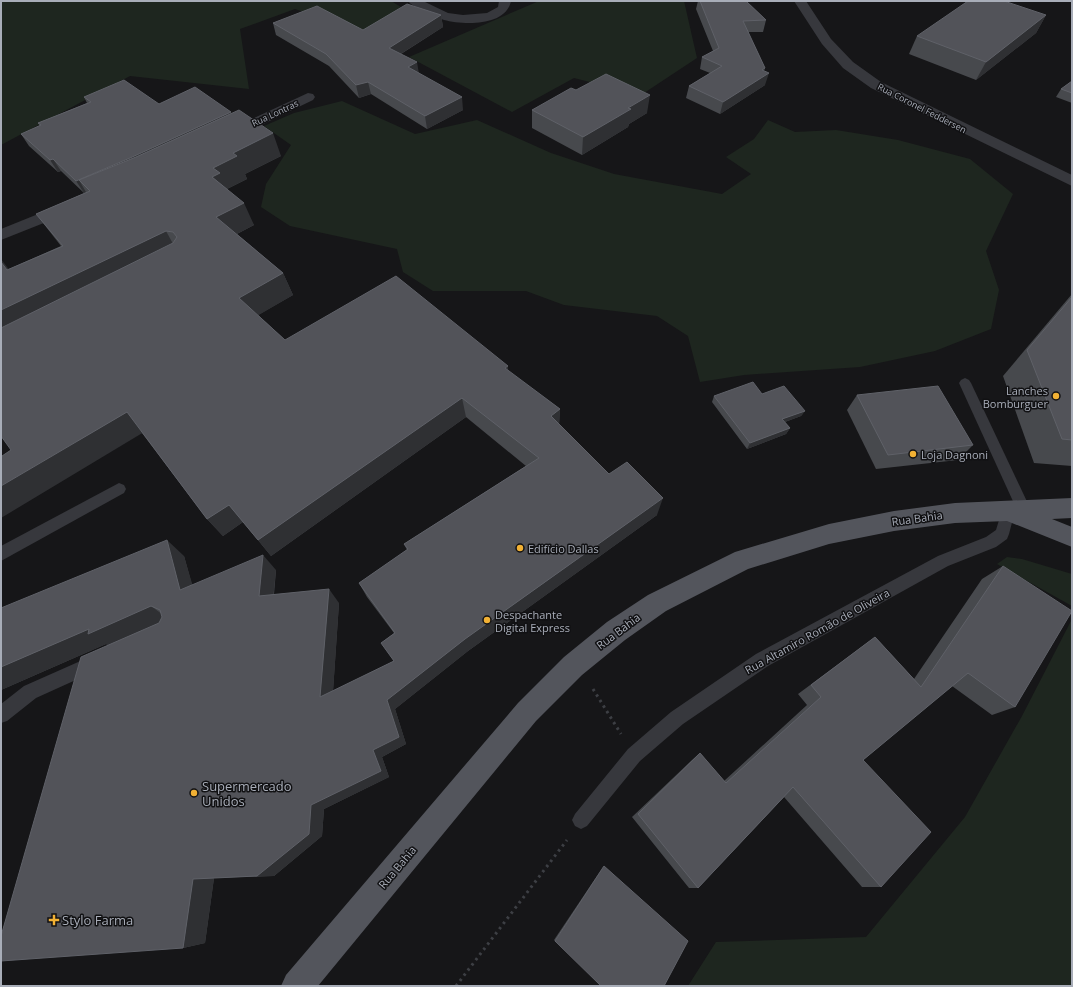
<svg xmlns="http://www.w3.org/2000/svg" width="1073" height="987" font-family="'Open Sans',sans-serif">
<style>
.green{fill:#1e261f}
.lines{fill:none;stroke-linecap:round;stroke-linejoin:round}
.path{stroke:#3d3f44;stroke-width:3;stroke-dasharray:2.5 4;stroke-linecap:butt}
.lane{fill:#37383d;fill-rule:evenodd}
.street{fill:#37383d;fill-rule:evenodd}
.primary{fill:#53555c;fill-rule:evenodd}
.wall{fill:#47494d}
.shaded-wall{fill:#2f3033}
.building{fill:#525359;stroke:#5f6168}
.poi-dot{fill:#f2b134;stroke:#111113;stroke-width:1.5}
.labels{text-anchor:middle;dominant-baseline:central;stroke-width:3;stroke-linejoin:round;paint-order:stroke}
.far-street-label{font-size:9px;fill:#a8adb8;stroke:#111113}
.poi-label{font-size:11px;fill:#a8adb8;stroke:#111113;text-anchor:start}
.street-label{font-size:11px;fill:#a8adb8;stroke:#111113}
.near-poi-label{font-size:13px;fill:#a8adb8;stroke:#111113;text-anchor:start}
</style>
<rect width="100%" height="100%" fill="#161618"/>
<g class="green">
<path d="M 1,1 L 391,1 L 401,7 L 366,33 L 295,9 L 240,29 L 249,89 L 130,76 L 1,145 Z"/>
<path d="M 539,1 L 684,1 L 697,58 L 641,95 L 574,78 L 512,112 L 409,57 Z"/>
<path d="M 342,101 L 415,134 L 477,120 L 551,153 L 614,174 L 722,194 L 751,174 L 726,157 L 754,139 L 768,120 L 795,132 L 836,130 L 898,140 L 970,159 L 1013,194 L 986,251 L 999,290 L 991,329 L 935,351 L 860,367 L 744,375 L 700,382 L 688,336 L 657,316 L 564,305 L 526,291 L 433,291 L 403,272 L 397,249 L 290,226 L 261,207 L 266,184 L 291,145 L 264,126 L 294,113 Z"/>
<path d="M 1007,557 L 1022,559 L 1072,574 L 1072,606 L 997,564 Z"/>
<path d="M 1072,619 L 1072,986 L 688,986 L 716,942 L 866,937 L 965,817 L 1022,716 Z"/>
</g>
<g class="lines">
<g class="path">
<path d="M 593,689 L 621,734"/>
<path d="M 456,986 L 567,840"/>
</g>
<g class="lane">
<path d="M 965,378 L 969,380 L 971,383 L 1031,510 L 1029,514 L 1024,516 L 1019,514 L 1017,510 L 959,383 L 961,380 Z"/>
<path d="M 119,483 L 124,485 L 126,489 L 124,493 L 1,561 L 1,546 Z"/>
<path d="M 1008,505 L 1013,507 L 1015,511 L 1009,534 L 1007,539 L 996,547 L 948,566 L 768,666 L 683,724 L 640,761 L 587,826 L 581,829 L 575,826 L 572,820 L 575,814 L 628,749 L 671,712 L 756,654 L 938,556 L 986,537 L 996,530 L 1003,507 Z"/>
<path d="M 94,655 L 100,657 L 102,663 L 100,669 L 36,698 L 7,721 L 1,723 L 1,704 L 24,686 Z"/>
</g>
<g class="street">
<path d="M 408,1 L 423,1 L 448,13 L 463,15 L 487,13 L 498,7 L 499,1 L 511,1 C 506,27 463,25 444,20 C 435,17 428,13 421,9 C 416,7 411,5 408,1 Z"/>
<path d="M 794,1 L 806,1 L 831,39 L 853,62 L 881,82 L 1072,175 L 1072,186 L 871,88 L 843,68 L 822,44 Z"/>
<path d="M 308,93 L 313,94 L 315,97 L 313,100 L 234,138 L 224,138 L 222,135 L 224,132 Z"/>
<path d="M 68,202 L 74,203 L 76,207 L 74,211 L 1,240 L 1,229 Z"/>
</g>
<path class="primary" d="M 1072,498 L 1072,518 L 1052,519 L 1072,527 L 1072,547 L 1007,521 L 955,523 L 894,531 L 829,544 L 748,569 L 666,611 L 625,640 L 582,675 L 536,721 L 318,986 L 281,986 L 286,975 L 518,703 L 564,657 L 607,622 L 648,595 L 735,552 L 829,524 L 894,511 L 955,503 Z"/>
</g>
<g class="wall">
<path d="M 698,1 L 746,1 L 766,20 L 763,32 L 748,32 L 765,68 L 764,71 L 765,85 L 720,114 L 686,98 L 689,86 L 710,73 L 700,69 L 702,57 L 713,51 L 696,9 Z"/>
<path d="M 441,15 L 443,27 L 401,54 L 419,73 L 463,110 L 427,129 L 371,94 L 359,98 L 329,66 L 276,35 L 273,23 L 363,30 Z"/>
<path d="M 1046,15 L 1036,33 L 976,80 L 909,54 L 917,36 Z"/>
<path d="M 1072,81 L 1072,103 L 1056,97 L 1061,89 Z"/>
<path d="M 576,90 L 647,113 L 629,124 L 628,127 L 582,155 L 532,128 L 532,110 Z"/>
<path d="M 84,97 L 159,104 L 232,113 L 281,156 L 245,174 L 247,179 L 227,189 L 254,225 L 237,234 L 283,273 L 293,295 L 258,315 L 285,340 L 508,371 L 560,409 L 559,424 L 609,474 L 657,515 L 468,651 L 395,709 L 406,744 L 382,757 L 389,777 L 324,809 L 322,836 L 274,876 L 214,878 L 205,943 L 183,948 L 108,645 L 106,644 L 1,690 L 1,608 L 184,556 L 192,585 L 276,570 L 274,594 L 339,603 L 333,691 L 394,661 L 381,643 L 394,633 L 367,597 L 359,583 L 407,550 L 404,544 L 526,466 L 466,417 L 271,556 L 243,522 L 223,536 L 207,519 L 142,433 L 11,450 L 9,269 L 61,246 L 36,214 L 87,192 L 84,193 L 61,171 L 58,172 L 29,146 L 21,134 L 40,126 L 38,123 L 87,103 Z"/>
<path d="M 1072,294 L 1072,466 L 1034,463 L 1003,376 Z"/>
<path d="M 762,394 L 805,411 L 801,416 L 785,422 L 790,428 L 786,434 L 747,449 L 712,402 L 714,396 Z"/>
<path d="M 857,395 L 973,445 L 958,460 L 876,469 L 847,410 Z"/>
<path d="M 1003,566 L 1015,707 L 992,715 L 952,686 L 863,760 L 881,887 L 862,887 L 784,797 L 698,888 L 689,888 L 632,817 L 692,760 L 700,753 L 724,781 L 807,705 L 798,694 L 875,637 L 914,679 L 982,579 Z"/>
<path d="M 604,866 L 555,941 L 554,940 L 603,867 Z"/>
</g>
<g class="shaded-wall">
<path d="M 441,15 L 443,27 L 391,60 L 389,48 Z"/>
<path d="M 1046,15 L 1036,33 L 976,80 L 986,62 Z"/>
<path d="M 417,62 L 419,74 L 408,67 Z"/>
<path d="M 765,68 L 762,77 L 769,73 L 765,85 L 720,114 L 723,102 Z"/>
<path d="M 368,82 L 371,94 L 359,98 L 356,85 Z"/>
<path d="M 650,95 L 647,113 L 629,124 L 628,127 L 582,155 L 583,137 L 628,108 Z"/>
<path d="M 462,97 L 463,110 L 427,129 L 425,116 Z"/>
<path d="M 231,112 L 236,125 L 79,180 L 86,192 L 84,193 L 76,181 Z"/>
<path d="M 273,133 L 281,156 L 245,174 L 247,179 L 227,189 L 212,177 L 213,168 L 233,153 Z"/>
<path d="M 53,159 L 61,171 L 58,172 L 50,160 Z"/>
<path d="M 244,203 L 254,225 L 227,239 L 216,217 Z"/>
<path d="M 166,231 L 178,253 L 1,341 L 1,310 Z"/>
<path d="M 1,259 L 26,292 L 7,270 L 1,262 Z"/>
<path d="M 283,273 L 293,295 L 250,320 L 239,298 Z"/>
<path d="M 508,366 L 509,387 L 505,368 Z"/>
<path d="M 462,398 L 466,417 L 271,556 L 258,540 Z"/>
<path d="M 560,409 L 559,429 L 551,416 Z"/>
<path d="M 805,411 L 801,416 L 779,424 L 782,419 Z"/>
<path d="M 127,412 L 144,432 L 1,518 L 1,486 Z"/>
<path d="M 790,428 L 786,434 L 747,449 L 750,443 Z"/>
<path d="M 663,498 L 657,515 L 468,651 L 395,709 L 406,744 L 382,757 L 389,777 L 324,809 L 322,836 L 274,876 L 257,876 L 311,805 L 373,750 L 387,700 L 465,639 Z"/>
<path d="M 229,505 L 243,522 L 223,536 L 207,519 Z"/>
<path d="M 167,540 L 184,556 L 198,604 L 180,590 Z"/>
<path d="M 263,555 L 276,570 L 272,609 L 259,596 Z"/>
<path d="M 329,589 L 339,603 L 332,707 L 320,697 Z"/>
<path d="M 151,606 L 170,620 L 110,646 L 106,644 L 1,690 L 1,667 L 89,629 Z"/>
<path d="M 214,878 L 205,943 L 183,948 L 193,879 Z"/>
</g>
<g class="building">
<path d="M 700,1 L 746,1 L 766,20 L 743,21 L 765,68 L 762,70 L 769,73 L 723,102 L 689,86 L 722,66 L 702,57 L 719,48 Z"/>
<path d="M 968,1 L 1004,1 L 1046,15 L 986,62 L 917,36 Z"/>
<path d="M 407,4 L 441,15 L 389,48 L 417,62 L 408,67 L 462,97 L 425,116 L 368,82 L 356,85 L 326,54 L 273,23 L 317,6 L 363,30 Z"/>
<path d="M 606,74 L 650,95 L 628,108 L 631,109 L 583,137 L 532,110 L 571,88 L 576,90 Z"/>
<path d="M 124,80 L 159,104 L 195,87 L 231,112 L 130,158 L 76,181 L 53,159 L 50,160 L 21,134 L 41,125 L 38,123 L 91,102 L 84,97 Z"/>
<path d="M 1072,81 L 1072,93 L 1061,89 Z"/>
<path d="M 239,110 L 273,133 L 233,153 L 237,156 L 213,168 L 220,173 L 212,177 L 244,203 L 216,217 L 283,273 L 239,298 L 285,340 L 396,276 L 508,366 L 505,368 L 560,409 L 551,416 L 609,474 L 627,462 L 663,498 L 465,639 L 387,700 L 399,737 L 373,750 L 381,771 L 311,805 L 309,834 L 257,876 L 193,879 L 183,948 L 1,961 L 1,936 L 81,657 L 159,623 L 162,617 L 160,610 L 151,606 L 88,634 L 89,629 L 1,667 L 1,608 L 167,540 L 180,590 L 263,555 L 259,596 L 329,589 L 320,697 L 394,661 L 381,643 L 395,633 L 359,583 L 408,549 L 404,544 L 539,458 L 462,398 L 258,540 L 229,505 L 207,519 L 127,412 L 1,486 L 1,458 L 2,456 L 11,450 L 1,436 L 1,328 L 173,243 L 177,237 L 173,232 L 166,231 L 1,310 L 1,262 L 7,270 L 63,246 L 36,214 L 90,191 L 79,180 L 136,157 Z"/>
<path d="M 1072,297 L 1072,440 L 1062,439 L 1027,350 Z"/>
<path d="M 753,382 L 762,394 L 784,386 L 805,411 L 782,419 L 790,428 L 750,443 L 714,396 Z"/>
<path d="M 938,386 L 973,445 L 888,455 L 857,395 Z"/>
<path d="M 1003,566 L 1072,611 L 1015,707 L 968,673 L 863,760 L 931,832 L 881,887 L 793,787 L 698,888 L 638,814 L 700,753 L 726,783 L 821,697 L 811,685 L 875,637 L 921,687 Z"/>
<path d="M 604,866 L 688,941 L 664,986 L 601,986 L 555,941 Z"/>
</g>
<g class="poi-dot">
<circle cx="1056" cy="396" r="4"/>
<circle cx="913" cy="454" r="4"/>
<circle cx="520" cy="548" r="4"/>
<circle cx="487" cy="620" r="4"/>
<circle cx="194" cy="793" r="4"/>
<path d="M52 914h4v4h4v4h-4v4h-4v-4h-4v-4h4z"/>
</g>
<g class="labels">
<g class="far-street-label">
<text transform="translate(922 108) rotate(27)">Rua Coronel Feddersen</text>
<text transform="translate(275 113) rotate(-25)">Rua Lontras</text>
</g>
<g class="poi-label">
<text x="1048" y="390" text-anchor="end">Lanches<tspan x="1048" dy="13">Bomburguer</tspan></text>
<text x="921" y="454">Loja Dagnoni</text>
<text x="528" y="548">Edifício Dallas</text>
<text x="495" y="614">Despachante<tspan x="495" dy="13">Digital Express</tspan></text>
</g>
<g class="street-label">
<text transform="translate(917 518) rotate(-8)">Rua Bahia</text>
<text transform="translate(618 631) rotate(-37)">Rua Bahia</text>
<text transform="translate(817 631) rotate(-29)">Rua Altamiro Romão de Oliveira</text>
<text transform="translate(397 867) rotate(-50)">Rua Bahia</text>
</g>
<g class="near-poi-label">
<text x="202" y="786">Supermercado<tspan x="202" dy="15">Unidos</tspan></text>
<text x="62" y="920">Stylo Farma</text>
</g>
</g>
<rect width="1073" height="987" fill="none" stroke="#a8adb8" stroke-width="4"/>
</svg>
